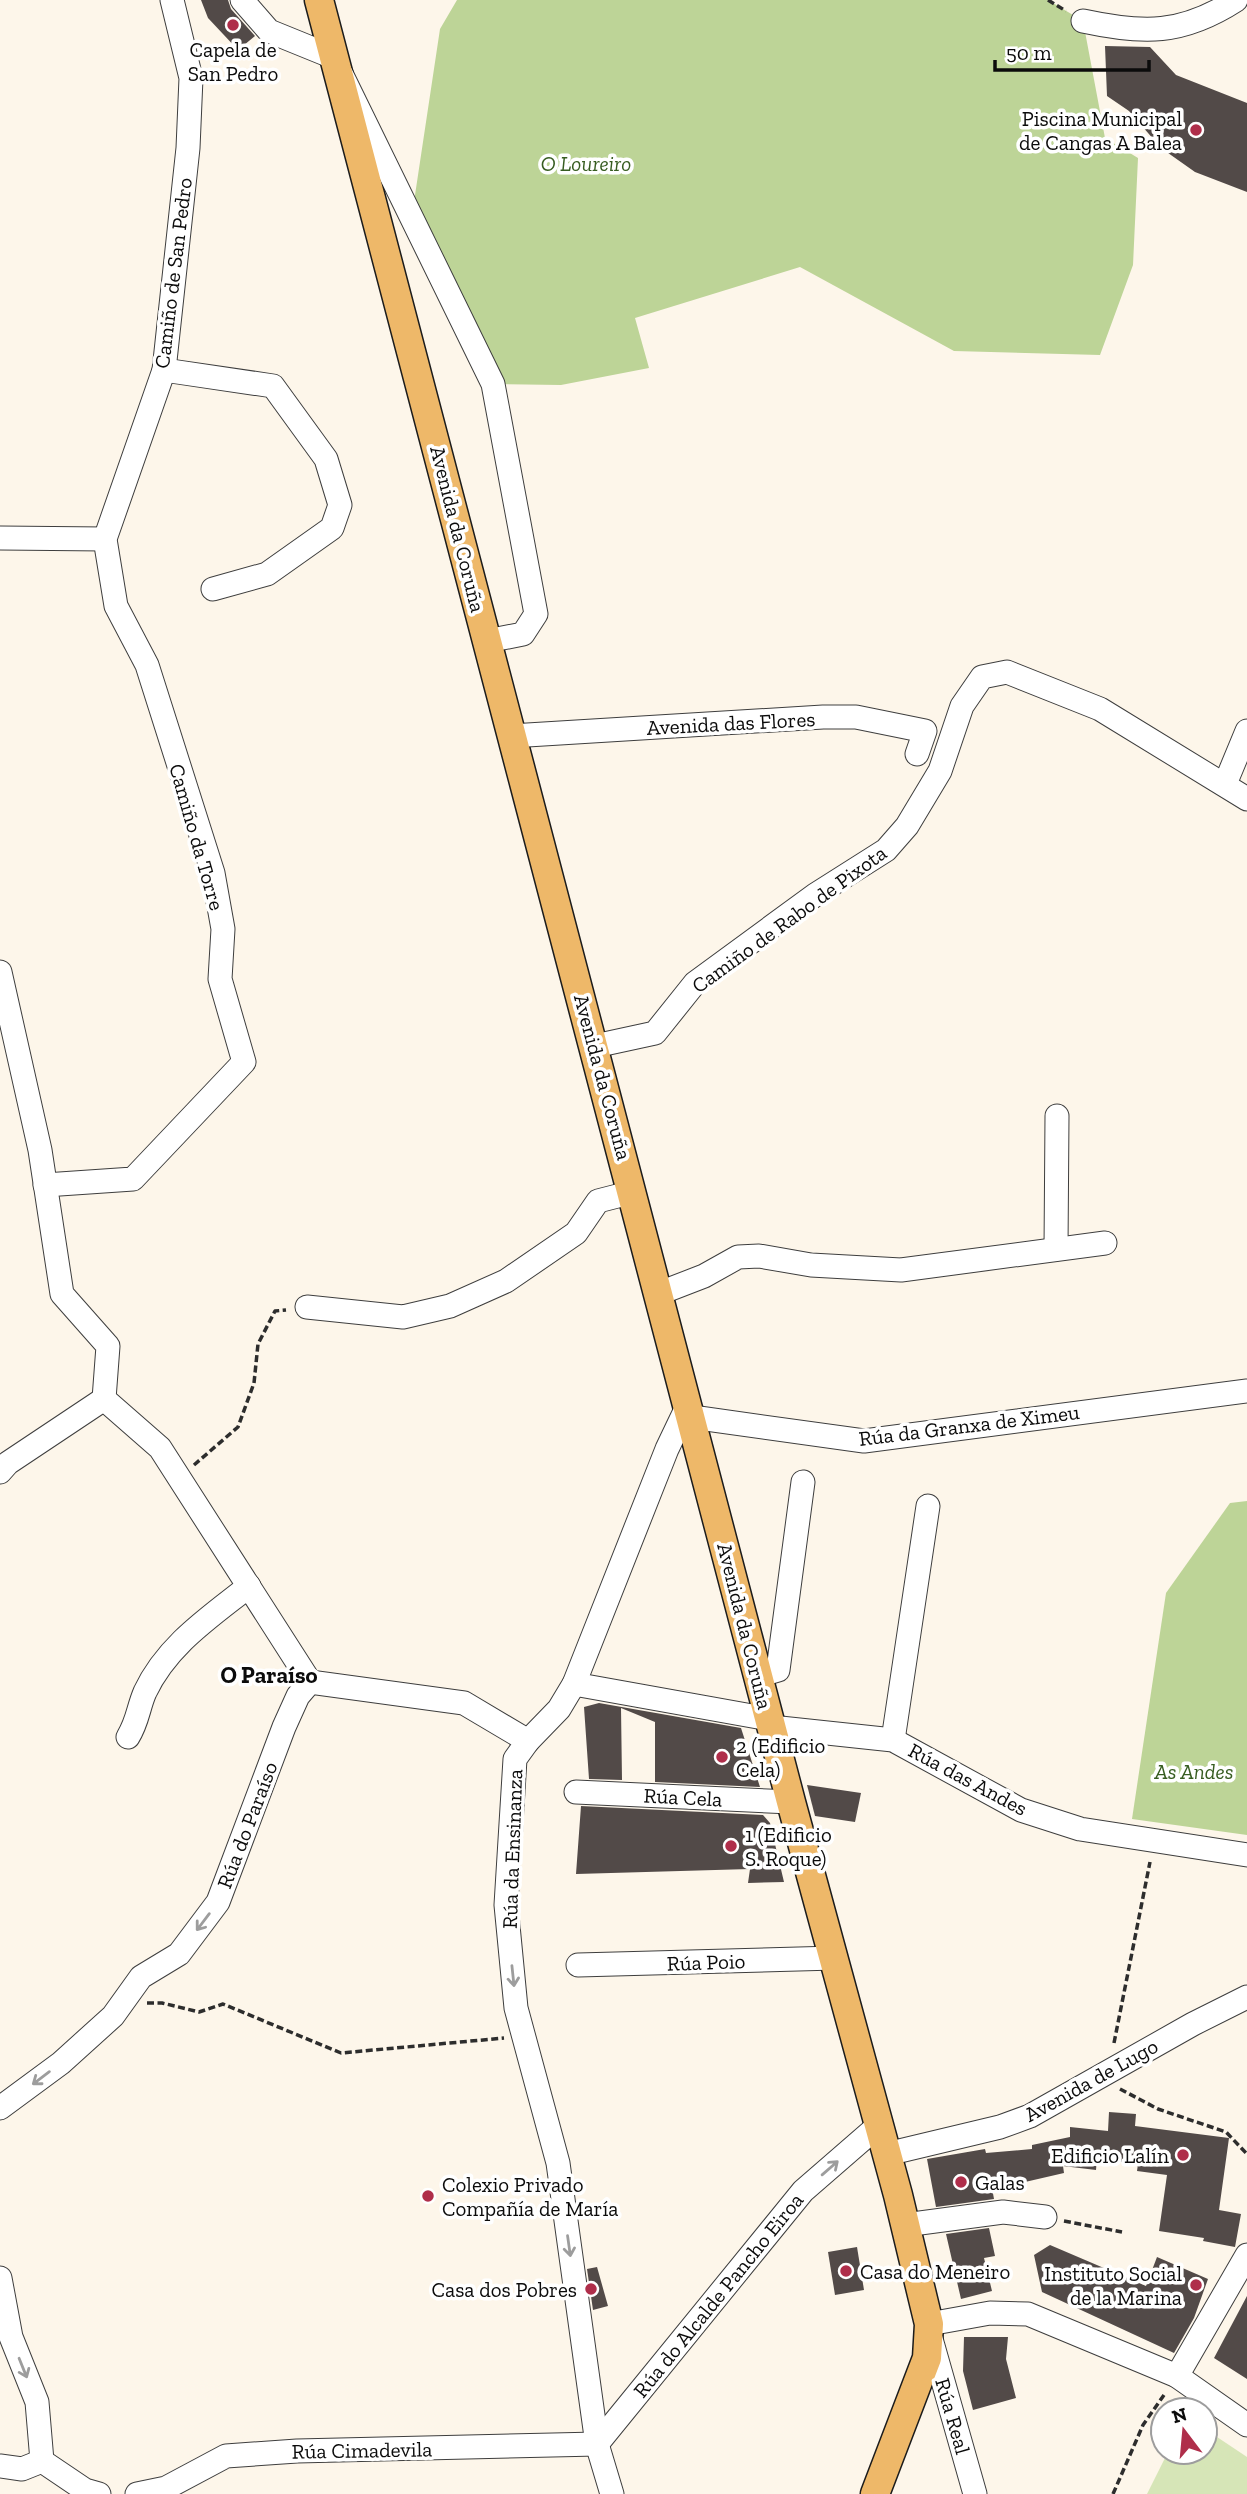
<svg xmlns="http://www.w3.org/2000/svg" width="1247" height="2494" font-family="'Zilla Slab',serif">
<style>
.green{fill:#d6e5b7}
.forest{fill:#bdd497}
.building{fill:#524a48}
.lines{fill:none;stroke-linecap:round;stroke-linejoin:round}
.minor-casing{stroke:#3e3e3e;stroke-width:25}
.major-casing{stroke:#1c1c1c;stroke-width:31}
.path{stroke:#2d2d2d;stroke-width:3.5;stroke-dasharray:7 3.5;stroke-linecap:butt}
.minor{stroke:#fff;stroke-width:23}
.major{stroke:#eeb869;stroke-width:28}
.oneway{stroke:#9d9d9d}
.poi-dot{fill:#af2e4a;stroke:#fff;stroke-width:2.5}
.labels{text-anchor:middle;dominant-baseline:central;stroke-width:7;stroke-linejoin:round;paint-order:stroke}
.poi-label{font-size:21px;fill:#0b0b0b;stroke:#fff;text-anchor:start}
.park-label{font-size:21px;font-style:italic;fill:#375d21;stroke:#fff}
.street-label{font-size:21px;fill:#0b0b0b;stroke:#fff}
.neighbourhood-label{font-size:23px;font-weight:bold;fill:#0b0b0b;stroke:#fff}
</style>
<rect width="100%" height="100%" fill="#fdf6ea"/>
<path class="green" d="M 1205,2429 L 1247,2457 L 1247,2494 L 1147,2494 L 1168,2452 L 1205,2452 Z"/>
<g class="forest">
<path d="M 457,0 L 1048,0 L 1083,21 L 1105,138 L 1138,158 L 1133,265 L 1100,355 L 954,351 L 800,267 L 635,318 L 649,368 L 561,385 L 493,384 L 412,215 L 440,29 Z"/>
<path d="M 1247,1501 L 1247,1835 L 1132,1819 L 1166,1593 L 1230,1503 Z"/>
</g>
<g class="building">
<path d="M 201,0 L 228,0 L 231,9 L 255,36 L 238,50 L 208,18 Z"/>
<path d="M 1105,46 L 1150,47 L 1176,75 L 1247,103 L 1247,192 L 1195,172 L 1161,148 L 1129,111 L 1107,96 Z"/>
<path d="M 599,1703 L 741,1728 L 760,1787 L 655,1782 L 655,1722 L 621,1708 L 622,1780 L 589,1779 L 584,1707 Z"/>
<path d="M 807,1785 L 861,1793 L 855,1822 L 815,1816 Z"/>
<path d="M 581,1806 L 763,1815 L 770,1823 L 784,1882 L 748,1883 L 750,1869 L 576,1874 Z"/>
<path d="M 1109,2112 L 1136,2114 L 1135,2126 L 1229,2138 L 1219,2210 L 1241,2214 L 1235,2247 L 1203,2241 L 1204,2238 L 1159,2231 L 1167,2175 L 1137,2171 L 1138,2164 L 1097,2158 L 1096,2170 L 1063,2166 L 1064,2173 L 1025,2182 L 1025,2185 L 992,2188 L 994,2199 L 936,2207 L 927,2159 L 985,2149 L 986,2153 L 1032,2149 L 1032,2145 L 1070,2137 L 1070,2127 L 1108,2131 Z"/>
<path d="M 989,2228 L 995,2256 L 984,2258 L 992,2291 L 961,2299 L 946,2234 Z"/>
<path d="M 1050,2245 L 1146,2286 L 1157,2257 L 1208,2279 L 1194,2318 L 1174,2353 L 1042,2292 L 1034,2255 Z"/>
<path d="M 857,2247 L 864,2290 L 835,2295 L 828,2252 Z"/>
<path d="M 597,2267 L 608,2306 L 593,2310 L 587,2269 Z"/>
<path d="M 1247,2296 L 1247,2379 L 1214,2358 Z"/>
<path d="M 964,2337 L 1008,2337 L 1006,2359 L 1016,2398 L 973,2410 L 963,2371 Z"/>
</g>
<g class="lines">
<g class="minor-casing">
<g id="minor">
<path d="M 242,0 L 269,31 L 333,57 L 493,384 L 536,614 L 523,634 L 487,641"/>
<path d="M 1083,21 C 1143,34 1182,35 1236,0"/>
<path d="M 164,370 L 273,386 L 326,459 L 340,505 L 332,528 L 267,574 L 213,589"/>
<path d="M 0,538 L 105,539"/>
<path d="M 511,736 L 823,717 L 856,717 L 925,731 L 917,754"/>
<path d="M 1225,784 L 1247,731"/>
<path d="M 0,972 L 40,1150 L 62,1294 L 108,1346 L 104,1399 L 160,1448 L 310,1682"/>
<path d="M 595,1046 L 655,1033 L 695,983 L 815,895 L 886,850 L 907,826 L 940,771 L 962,706 L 982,677 L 1007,672 L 1100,709 L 1247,799"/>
<path d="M 45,1185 L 133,1179 L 244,1062 L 220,979 L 223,929 L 213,873 L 147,665 L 116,606 L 105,539 L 164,370 L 188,148 L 191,78 L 172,0"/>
<path d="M 1056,1249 L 1057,1116"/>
<path d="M 660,1293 L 704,1276 L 738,1257 L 759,1256 L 811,1265 L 901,1270 L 1105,1243"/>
<path d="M 307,1307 L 403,1317 L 450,1306 L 506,1281 L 576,1233 L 598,1201 L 633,1192"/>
<path d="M 692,1417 L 864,1441 L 1247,1391"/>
<path d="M 0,1472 L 8,1463 L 104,1399"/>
<path d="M 758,1676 L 778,1670 L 803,1482"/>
<path d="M 310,1682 L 464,1703 L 528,1741"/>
<path d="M 574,1684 L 769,1719"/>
<path d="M 771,1727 L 893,1740 L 1021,1810 L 1080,1829 L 1247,1855"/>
<path d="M 128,1737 C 138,1721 138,1708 145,1692 C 167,1645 210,1617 249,1586"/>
<path d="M 893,1740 L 928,1506"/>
<path d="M 576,1792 L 791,1802"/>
<path d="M 578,1965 L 835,1958"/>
<path d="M 0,2108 L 61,2063 L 113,2016 L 141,1977 L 179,1954 L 218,1902 L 284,1727 L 298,1696 L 310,1682"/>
<path d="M 887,2154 L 1000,2127 L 1030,2116 L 1193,2024 L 1247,1997"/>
<path d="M 905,2225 L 1003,2212 L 1045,2217"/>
<path d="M 0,2278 L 11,2337 L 37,2402 L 42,2461"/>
<path d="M 929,2324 L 990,2313 L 1028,2314 L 1177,2376 L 1247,2425"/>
<path d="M 931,2339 L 975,2494"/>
<path d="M 1177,2376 L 1247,2255"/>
<path d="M 42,2461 L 85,2490 L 99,2494"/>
<path d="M 0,2466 L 22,2469 L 42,2461"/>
<path d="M 137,2494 L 166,2488 L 226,2456 L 297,2451 L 597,2444 L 803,2191 L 879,2125"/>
<path d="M 612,2494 L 597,2444 L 558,2163 L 516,2008 L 506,1905 L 515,1759 L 528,1741 L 559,1709 L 574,1684 L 667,1449 L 688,1405"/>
</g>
</g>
<g class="major-casing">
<path id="major" d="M 319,0 L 791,1802 L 898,2195 L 929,2324 L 927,2358 L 875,2494"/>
</g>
<g class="path">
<path d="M 1048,0 L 1066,11"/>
<path d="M 194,1465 L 238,1427 L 254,1383 L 258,1344 L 275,1311 L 286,1310"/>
<path d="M 147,2003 L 162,2003 L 199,2012 L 223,2004 L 341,2053 L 504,2038"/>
<path d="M 1114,2043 L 1150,1862"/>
<path d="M 1120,2089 L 1158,2109 L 1226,2132 L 1247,2154"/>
<path d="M 1064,2221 L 1122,2232"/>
<path d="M 1113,2494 L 1143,2425 L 1164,2395"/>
</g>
<use href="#minor" class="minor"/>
<use href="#major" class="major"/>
</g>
<defs><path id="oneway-shaft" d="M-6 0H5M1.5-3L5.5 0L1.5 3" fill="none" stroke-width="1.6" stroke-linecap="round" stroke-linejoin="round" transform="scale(1.75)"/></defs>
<g class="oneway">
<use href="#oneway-shaft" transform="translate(203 1922) rotate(127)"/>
<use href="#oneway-shaft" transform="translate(513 1976) rotate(84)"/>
<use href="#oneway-shaft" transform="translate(41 2078) rotate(143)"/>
<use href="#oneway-shaft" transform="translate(830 2168) rotate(-41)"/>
<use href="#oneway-shaft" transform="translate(569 2246) rotate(82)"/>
<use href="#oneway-shaft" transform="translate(23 2368) rotate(68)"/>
</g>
<g class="poi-dot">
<circle cx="233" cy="25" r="7"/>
<circle cx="1196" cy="130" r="7"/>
<circle cx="722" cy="1757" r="7"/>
<circle cx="731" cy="1846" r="7"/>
<circle cx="1183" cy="2155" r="7"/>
<circle cx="961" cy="2182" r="7"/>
<circle cx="428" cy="2196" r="7"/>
<circle cx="846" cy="2271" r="7"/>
<circle cx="1196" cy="2285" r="7"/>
<circle cx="591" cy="2289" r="7"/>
</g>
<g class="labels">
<g class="poi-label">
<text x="233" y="49" text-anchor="middle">Capela de<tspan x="233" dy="24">San Pedro</tspan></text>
<text x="1182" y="118" text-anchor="end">Piscina Municipal<tspan x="1182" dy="24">de Cangas A Balea</tspan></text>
<text x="736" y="1745">2 (Edificio<tspan x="736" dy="24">Cela)</tspan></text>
<text x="745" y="1834">1 (Edificio<tspan x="745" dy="24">S. Roque)</tspan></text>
<text x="1169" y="2155" text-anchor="end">Edificio Lalín</text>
<text x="975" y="2182">Galas</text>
<text x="442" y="2184">Colexio Privado<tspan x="442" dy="24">Compañía de María</tspan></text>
<text x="860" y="2271">Casa do Meneiro</text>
<text x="1182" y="2273" text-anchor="end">Instituto Social<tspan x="1182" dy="24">de la Marina</tspan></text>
<text x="577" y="2289" text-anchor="end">Casa dos Pobres</text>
</g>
<g class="park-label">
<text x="586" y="163">O Loureiro</text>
<text x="1194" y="1771">As Andes</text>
</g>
<g class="street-label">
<text transform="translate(173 273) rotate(-83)">Camiño de San Pedro</text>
<text transform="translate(458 529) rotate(76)">Avenida da Coruña</text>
<text transform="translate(731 723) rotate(-3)">Avenida das Flores</text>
<text transform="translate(197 837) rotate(74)">Camiño da Torre</text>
<text transform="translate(789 919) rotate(-36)">Camiño de Rabo de Pixota</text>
<text transform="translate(603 1077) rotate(75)">Avenida da Coruña</text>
<text transform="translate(969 1425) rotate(-7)">Rúa da Granxa de Ximeu</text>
<text transform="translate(745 1626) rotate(76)">Avenida da Coruña</text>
<text transform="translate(968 1779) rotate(28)">Rúa das Andes</text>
<text transform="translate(683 1797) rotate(3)">Rúa Cela</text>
<text transform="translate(247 1825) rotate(-69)">Rúa do Paraíso</text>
<text transform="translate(512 1849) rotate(-88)">Rúa da Ensinanza</text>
<text transform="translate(706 1962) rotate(-2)">Rúa Poio</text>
<text transform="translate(1091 2080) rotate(-29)">Avenida de Lugo</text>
<text transform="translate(718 2295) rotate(-51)">Rúa do Alcalde Pancho Eiroa</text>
<text transform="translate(953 2416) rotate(74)">Rúa Real</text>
<text transform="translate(362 2450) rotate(-1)">Rúa Cimadevila</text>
</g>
<g class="neighbourhood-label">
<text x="269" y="1675">O Paraíso</text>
</g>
</g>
<g transform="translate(1184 2431) rotate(344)"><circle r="33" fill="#ffffff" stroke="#9d9d9d" stroke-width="2"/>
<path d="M0-5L12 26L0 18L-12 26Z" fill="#af2e4a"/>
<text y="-10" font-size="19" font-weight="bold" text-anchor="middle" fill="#0b0b0b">N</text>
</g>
<path d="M995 60v10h154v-10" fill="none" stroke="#0b0b0b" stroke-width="3.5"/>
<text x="1006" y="60" font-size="21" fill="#0b0b0b" stroke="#ffffff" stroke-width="5" paint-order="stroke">50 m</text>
</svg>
